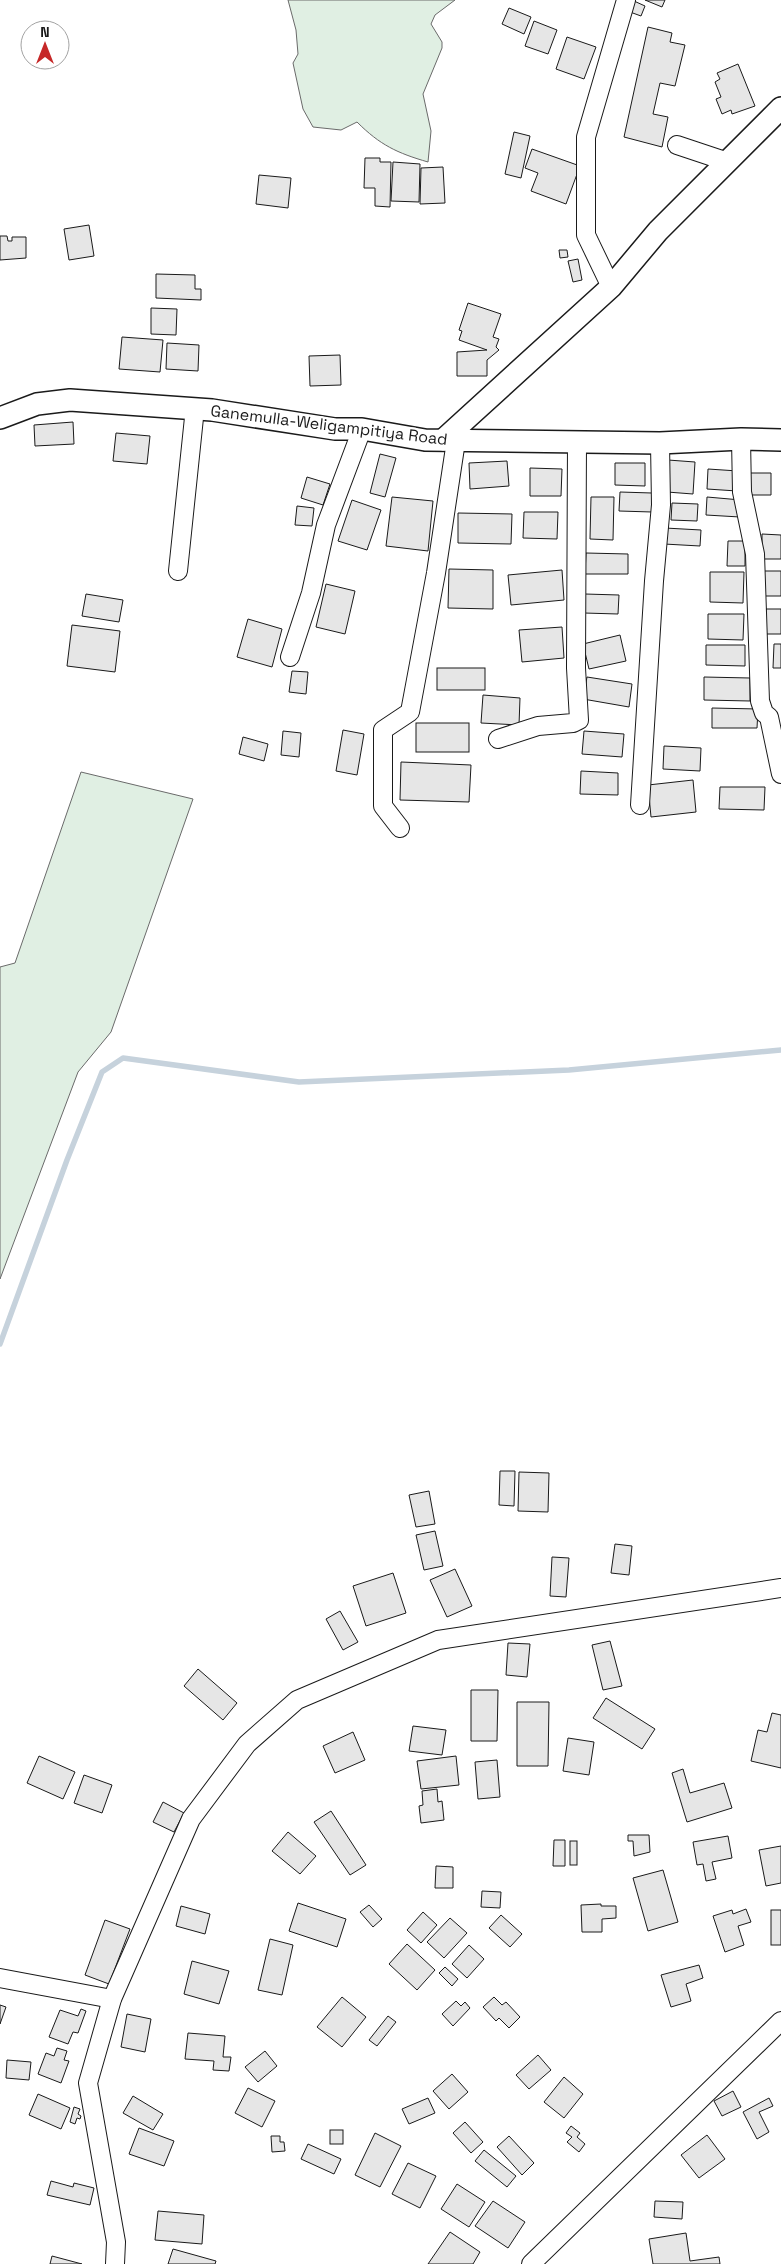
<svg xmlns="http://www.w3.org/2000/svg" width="781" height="2264" font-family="'Space Grotesk',sans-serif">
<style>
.green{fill:#e0efe3;stroke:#6a6a6a}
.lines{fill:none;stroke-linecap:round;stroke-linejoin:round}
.stream{stroke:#c6d2dc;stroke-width:5.5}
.building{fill:#e6e6e6;stroke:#1a1a1a}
.minor-casing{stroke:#1a1a1a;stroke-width:20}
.tertiary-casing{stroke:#1a1a1a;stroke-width:24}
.minor{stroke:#fff;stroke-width:18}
.tertiary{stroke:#fff;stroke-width:21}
.labels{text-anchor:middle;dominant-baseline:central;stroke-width:4;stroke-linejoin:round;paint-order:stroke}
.street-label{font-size:16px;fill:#1a1a1a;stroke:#fff}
</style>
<rect width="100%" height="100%" fill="#fff"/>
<g class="green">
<path d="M 288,0 L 455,0 L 435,15 L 431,24 L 442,42 L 442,48 L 423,94 L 431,131 L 428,162 C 397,153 380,145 357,122 L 341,130 L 313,127 L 303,109 L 293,63 L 298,54 L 296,30 Z"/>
<path d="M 81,772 L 193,799 L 111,1032 L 78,1072 L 0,1279 L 0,967 L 15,963 Z"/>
</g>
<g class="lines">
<path class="stream" d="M 0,1344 L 67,1160 L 102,1072 L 123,1058 L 299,1082 L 569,1070 L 781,1050"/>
</g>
<g class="building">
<path d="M 645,0 L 665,0 L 662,7 Z"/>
<path d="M 634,1 L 645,6 L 641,16 L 630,12 Z"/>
<path d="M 509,8 L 531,17 L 524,34 L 502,24 Z"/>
<path d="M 534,21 L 557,30 L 548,54 L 525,46 Z"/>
<path d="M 648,27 L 672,33 L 670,42 L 685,45 L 675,86 L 660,83 L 653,114 L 668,117 L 662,147 L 624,137 Z"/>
<path d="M 567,37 L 596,47 L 584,79 L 556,69 Z"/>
<path d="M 738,64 L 755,106 L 732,114 L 731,110 L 722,114 L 716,99 L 721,97 L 715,82 L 720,79 L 717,73 Z"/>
<path d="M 514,132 L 530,136 L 521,178 L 505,174 Z"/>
<path d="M 532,149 L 580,166 L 566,204 L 531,191 L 538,173 L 525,168 Z"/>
<path d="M 365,158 L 380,158 L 380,162 L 391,162 L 390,207 L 375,206 L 375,188 L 364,188 Z"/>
<path d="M 393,162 L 420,164 L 419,202 L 391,201 Z"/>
<path d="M 443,167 L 445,203 L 420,204 L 421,168 Z"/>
<path d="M 259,175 L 291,178 L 288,208 L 256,204 Z"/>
<path d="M 89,225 L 94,256 L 69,260 L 64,229 Z"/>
<path d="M 0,236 L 7,236 L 8,241 L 12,241 L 12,237 L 26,237 L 26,258 L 0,260 Z"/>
<path d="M 559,250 L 567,250 L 568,257 L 560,258 Z"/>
<path d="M 578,259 L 582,280 L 573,282 L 568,261 Z"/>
<path d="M 156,274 L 195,275 L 195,289 L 201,289 L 201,300 L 156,298 Z"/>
<path d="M 468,303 L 501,314 L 493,337 L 499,339 L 496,347 L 499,350 L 487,360 L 487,376 L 457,376 L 457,352 L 487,350 L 459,340 L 462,331 L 459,330 Z"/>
<path d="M 151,308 L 177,309 L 176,335 L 151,334 Z"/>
<path d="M 122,337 L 163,340 L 160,372 L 119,369 Z"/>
<path d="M 167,343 L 199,345 L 198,371 L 166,369 Z"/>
<path d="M 340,355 L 341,385 L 310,386 L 309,356 Z"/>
<path d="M 73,422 L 74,444 L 35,446 L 34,425 Z"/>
<path d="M 116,433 L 150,436 L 147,464 L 113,461 Z"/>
<path d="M 380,454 L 396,458 L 385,497 L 370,493 Z"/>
<path d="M 668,460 L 695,462 L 693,494 L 667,492 Z"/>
<path d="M 507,461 L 509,486 L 470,489 L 469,463 Z"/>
<path d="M 615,463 L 645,463 L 645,486 L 615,485 Z"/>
<path d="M 530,468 L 562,469 L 561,496 L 530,496 Z"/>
<path d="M 708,469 L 738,471 L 737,491 L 707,489 Z"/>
<path d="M 747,473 L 771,473 L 771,495 L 746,495 Z"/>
<path d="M 307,477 L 330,484 L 323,505 L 301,498 Z"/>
<path d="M 620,492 L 652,493 L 652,512 L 619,511 Z"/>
<path d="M 392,497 L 433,501 L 428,551 L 386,546 Z"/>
<path d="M 591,497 L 614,497 L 613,540 L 590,539 Z"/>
<path d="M 707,497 L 741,500 L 740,517 L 706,515 Z"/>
<path d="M 352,500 L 381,510 L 367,550 L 338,541 Z"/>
<path d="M 672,503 L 698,504 L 697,521 L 671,520 Z"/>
<path d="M 297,506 L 314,508 L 312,526 L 295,525 Z"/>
<path d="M 524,512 L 558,512 L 557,539 L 523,538 Z"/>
<path d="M 458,513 L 512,514 L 511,544 L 458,543 Z"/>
<path d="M 665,528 L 701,530 L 700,546 L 664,544 Z"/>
<path d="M 762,534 L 781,535 L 781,559 L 762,559 Z"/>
<path d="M 728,541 L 745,541 L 745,566 L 727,566 Z"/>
<path d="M 586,553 L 628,554 L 628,574 L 585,574 Z"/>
<path d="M 449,569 L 493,570 L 493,609 L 448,608 Z"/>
<path d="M 562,570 L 564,600 L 511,605 L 508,575 Z"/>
<rect x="760" y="571" width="21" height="25"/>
<path d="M 710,572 L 744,572 L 743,603 L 710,602 Z"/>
<path d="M 326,584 L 355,591 L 345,634 L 316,627 Z"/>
<path d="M 86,594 L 123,600 L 119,622 L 82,616 Z"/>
<path d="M 585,594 L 619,595 L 618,614 L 584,613 Z"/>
<rect x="766" y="609" width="15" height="25"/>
<path d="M 708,614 L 744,614 L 743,640 L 708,639 Z"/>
<path d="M 248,619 L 282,629 L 272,667 L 237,657 Z"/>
<path d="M 72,625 L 120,631 L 115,672 L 67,666 Z"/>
<path d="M 562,627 L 564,658 L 522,662 L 519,630 Z"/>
<path d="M 620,635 L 626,661 L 589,669 L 583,644 Z"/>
<path d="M 774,644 L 781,644 L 781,668 L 773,668 Z"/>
<path d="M 706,645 L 745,645 L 745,666 L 706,665 Z"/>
<rect x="437" y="668" width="48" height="22"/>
<path d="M 292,671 L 308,672 L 306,694 L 289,692 Z"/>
<path d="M 587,677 L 632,684 L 629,707 L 583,699 Z"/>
<path d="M 704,677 L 750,678 L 750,701 L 704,700 Z"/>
<path d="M 483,695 L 520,698 L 519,725 L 481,723 Z"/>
<path d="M 712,708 L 758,709 L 757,728 L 712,728 Z"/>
<rect x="416" y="723" width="53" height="29"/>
<path d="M 343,730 L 364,734 L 357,775 L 336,771 Z"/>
<path d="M 283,731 L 301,733 L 299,757 L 281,755 Z"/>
<path d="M 584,731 L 624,734 L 622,757 L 582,754 Z"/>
<path d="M 243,737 L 268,744 L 264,761 L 239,754 Z"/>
<path d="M 664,746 L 701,748 L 700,771 L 663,769 Z"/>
<path d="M 401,762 L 471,765 L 469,802 L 400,800 Z"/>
<path d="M 581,771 L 618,773 L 618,795 L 580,794 Z"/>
<path d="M 693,780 L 696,812 L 651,817 L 648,785 Z"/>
<path d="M 720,787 L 765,787 L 764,810 L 719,809 Z"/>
<path d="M 500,1471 L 515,1471 L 514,1506 L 499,1505 Z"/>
<path d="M 519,1472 L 549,1473 L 548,1512 L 518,1511 Z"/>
<path d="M 429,1491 L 435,1524 L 416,1527 L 409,1495 Z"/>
<path d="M 435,1531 L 443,1566 L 424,1570 L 416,1535 Z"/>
<path d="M 615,1544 L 632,1546 L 629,1575 L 611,1573 Z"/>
<path d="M 552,1557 L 569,1558 L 566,1597 L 550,1596 Z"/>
<path d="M 455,1569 L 472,1606 L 447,1617 L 430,1580 Z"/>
<path d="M 393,1573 L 406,1613 L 366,1626 L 353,1586 Z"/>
<path d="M 340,1611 L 358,1642 L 343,1650 L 326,1619 Z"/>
<path d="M 610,1641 L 622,1686 L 603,1690 L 592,1645 Z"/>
<path d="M 508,1643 L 530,1644 L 527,1677 L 506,1675 Z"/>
<path d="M 198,1669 L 237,1703 L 223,1720 L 184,1686 Z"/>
<path d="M 471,1690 L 498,1690 L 497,1741 L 471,1741 Z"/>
<path d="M 606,1698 L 655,1729 L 642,1749 L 593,1718 Z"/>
<path d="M 517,1702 L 549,1702 L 548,1766 L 517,1766 Z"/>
<path d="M 772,1713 L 781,1715 L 781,1768 L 751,1761 L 758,1730 L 767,1732 Z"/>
<path d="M 413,1726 L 446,1730 L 442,1755 L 409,1751 Z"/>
<path d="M 353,1732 L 365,1760 L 335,1773 L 323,1746 Z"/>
<path d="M 568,1738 L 594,1742 L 589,1775 L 563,1771 Z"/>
<path d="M 39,1756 L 75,1772 L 63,1799 L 27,1783 Z"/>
<path d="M 456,1756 L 459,1785 L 421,1789 L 417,1761 Z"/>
<path d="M 497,1760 L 500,1797 L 478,1799 L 475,1762 Z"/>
<path d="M 683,1769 L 690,1793 L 724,1783 L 732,1808 L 687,1822 L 672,1773 Z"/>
<path d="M 84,1775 L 112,1785 L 102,1813 L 74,1803 Z"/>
<path d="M 437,1789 L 438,1802 L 442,1801 L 444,1820 L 421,1823 L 419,1806 L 423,1805 L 422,1791 Z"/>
<path d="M 163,1802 L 184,1813 L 174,1832 L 153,1822 Z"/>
<path d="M 331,1811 L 366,1865 L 350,1875 L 314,1822 Z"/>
<path d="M 288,1832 L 316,1856 L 300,1874 L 272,1851 Z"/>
<path d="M 628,1835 L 649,1835 L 650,1852 L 634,1856 L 633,1841 L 628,1841 Z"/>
<path d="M 728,1836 L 732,1858 L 712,1862 L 716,1879 L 706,1881 L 703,1864 L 697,1865 L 693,1842 Z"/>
<path d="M 554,1840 L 565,1840 L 565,1866 L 553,1866 Z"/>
<rect x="570" y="1841" width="7" height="24"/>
<path d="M 781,1846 L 781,1883 L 766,1886 L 759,1850 Z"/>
<path d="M 436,1866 L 453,1867 L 453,1888 L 435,1888 Z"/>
<path d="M 663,1870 L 678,1922 L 648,1931 L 633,1878 Z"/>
<path d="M 482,1891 L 501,1892 L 500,1908 L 481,1907 Z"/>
<path d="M 298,1903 L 346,1919 L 337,1947 L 289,1931 Z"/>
<path d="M 601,1904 L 601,1906 L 616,1906 L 616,1918 L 602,1919 L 602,1932 L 582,1932 L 581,1905 Z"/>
<path d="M 369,1905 L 382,1919 L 373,1927 L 360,1912 Z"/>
<path d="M 181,1906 L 210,1914 L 205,1934 L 176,1926 Z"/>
<path d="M 746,1909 L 751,1922 L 738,1926 L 744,1945 L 725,1952 L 713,1916 L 732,1910 L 733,1914 Z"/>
<rect x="771" y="1910" width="10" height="35"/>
<path d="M 423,1912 L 437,1925 L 421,1943 L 407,1930 Z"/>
<path d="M 501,1915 L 522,1934 L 510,1947 L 489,1928 Z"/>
<path d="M 450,1918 L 467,1933 L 444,1958 L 427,1942 Z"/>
<path d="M 105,1920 L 130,1929 L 109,1984 L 85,1975 Z"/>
<path d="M 270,1939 L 293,1945 L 282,1995 L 258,1990 Z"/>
<path d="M 407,1944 L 435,1970 L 417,1990 L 389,1964 Z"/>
<path d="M 469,1945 L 484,1959 L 467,1978 L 452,1964 Z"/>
<path d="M 192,1961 L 229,1971 L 219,2004 L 184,1994 Z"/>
<path d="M 699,1965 L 703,1978 L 686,1984 L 691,2001 L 671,2007 L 661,1975 Z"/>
<path d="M 445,1967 L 458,1979 L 452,1986 L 439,1973 Z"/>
<path d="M 342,1997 L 366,2017 L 342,2047 L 317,2027 Z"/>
<path d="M 494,1997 L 502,2005 L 506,2002 L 520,2017 L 509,2028 L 499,2018 L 496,2021 L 483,2007 Z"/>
<path d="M 456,2001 L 461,2006 L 465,2002 L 470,2008 L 453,2026 L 442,2014 Z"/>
<path d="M 0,2005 L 6,2007 L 0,2024 Z"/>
<path d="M 81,2009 L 86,2011 L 78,2033 L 73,2032 L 68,2044 L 49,2037 L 60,2010 L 78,2016 Z"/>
<path d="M 127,2014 L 151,2019 L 145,2052 L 121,2047 Z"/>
<path d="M 388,2016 L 396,2022 L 377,2046 L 369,2040 Z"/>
<path d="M 188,2033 L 225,2036 L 223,2057 L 231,2057 L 229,2071 L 213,2070 L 214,2061 L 185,2059 Z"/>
<path d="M 57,2048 L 67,2051 L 64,2060 L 69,2061 L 61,2083 L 38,2074 L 46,2053 L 54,2056 Z"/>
<path d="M 265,2051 L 277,2066 L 258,2082 L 245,2067 Z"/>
<path d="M 538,2055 L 551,2070 L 529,2089 L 516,2075 Z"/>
<path d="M 7,2060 L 31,2062 L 29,2080 L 6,2078 Z"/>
<path d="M 452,2074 L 468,2092 L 449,2109 L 433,2091 Z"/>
<path d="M 564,2077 L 583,2094 L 564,2118 L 544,2102 Z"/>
<path d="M 248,2088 L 275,2101 L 262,2127 L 235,2113 Z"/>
<path d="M 733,2091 L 741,2107 L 722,2116 L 714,2101 Z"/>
<path d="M 38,2094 L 70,2108 L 61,2129 L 29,2115 Z"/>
<path d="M 133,2096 L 163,2114 L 153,2130 L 123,2113 Z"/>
<path d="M 428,2098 L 435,2113 L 409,2124 L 402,2109 Z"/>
<path d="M 769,2098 L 773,2106 L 759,2112 L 769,2132 L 757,2139 L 743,2112 Z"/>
<path d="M 74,2107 L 80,2109 L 78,2114 L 81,2116 L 80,2119 L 77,2118 L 75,2124 L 70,2122 Z"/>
<path d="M 465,2122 L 483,2142 L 471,2153 L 453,2133 Z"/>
<path d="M 571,2126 L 580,2133 L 577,2137 L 585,2144 L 579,2152 L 567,2142 L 572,2137 L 566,2133 Z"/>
<path d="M 139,2128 L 174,2141 L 164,2166 L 129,2154 Z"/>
<rect x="330" y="2130" width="13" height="14"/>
<path d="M 375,2133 L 401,2146 L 380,2187 L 355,2175 Z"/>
<path d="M 707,2135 L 725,2159 L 699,2178 L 681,2155 Z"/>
<path d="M 271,2136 L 280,2136 L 280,2142 L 284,2142 L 285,2151 L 272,2152 Z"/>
<path d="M 509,2136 L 534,2163 L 522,2175 L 497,2147 Z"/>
<path d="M 308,2144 L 341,2159 L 334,2174 L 301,2159 Z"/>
<path d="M 484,2150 L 516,2176 L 507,2187 L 475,2161 Z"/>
<path d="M 408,2163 L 436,2176 L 420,2208 L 392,2194 Z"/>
<path d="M 51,2181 L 73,2187 L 74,2183 L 94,2188 L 90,2205 L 47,2195 Z"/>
<path d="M 457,2184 L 485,2202 L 469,2227 L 441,2209 Z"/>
<path d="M 493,2201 L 525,2222 L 508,2248 L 475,2226 Z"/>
<path d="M 655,2201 L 683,2202 L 682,2219 L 654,2217 Z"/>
<path d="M 158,2211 L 204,2215 L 202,2244 L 155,2240 Z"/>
<path d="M 450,2232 L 480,2252 L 473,2264 L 428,2264 Z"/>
<path d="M 686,2233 L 690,2261 L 719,2257 L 720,2264 L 653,2264 L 649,2239 Z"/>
<path d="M 173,2249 L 216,2261 L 215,2264 L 168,2264 Z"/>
<path d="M 52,2256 L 82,2264 L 50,2264 Z"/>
</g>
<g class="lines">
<g class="minor-casing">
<g id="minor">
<path d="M 677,145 L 728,162"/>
<path d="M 611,287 L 586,235 L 586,137 L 626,0"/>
<path d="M 741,439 L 742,492 L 755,554 L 760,701 L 764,713 L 769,717 L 781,774"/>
<path d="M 178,571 L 195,408"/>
<path d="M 290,657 L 311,593 L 326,525 L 362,429"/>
<path d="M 498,739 L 538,726 L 573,723 L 579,720 L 576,668 L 577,442"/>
<path d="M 640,805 L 654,581 L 661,505 L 660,443"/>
<path d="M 400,828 L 383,806 L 383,730 L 410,712 L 436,573 L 456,441"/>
<path d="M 0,1978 L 112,1999"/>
<path d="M 115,2264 L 116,2242 L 88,2083 L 112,1999 L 191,1819 L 247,1744 L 297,1700 L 438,1640 L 781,1588"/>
<path d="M 531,2264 L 781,2021"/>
</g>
</g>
<g class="tertiary-casing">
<g id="tertiary">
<path d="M 0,418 L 37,404 L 70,400 L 212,410 L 335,429 L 362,429 L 425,440 L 660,443 L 741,439 L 781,440"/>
<path d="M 443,440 L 611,287 L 658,231 L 781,108"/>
</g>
</g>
<use href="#minor" class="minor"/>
<use href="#tertiary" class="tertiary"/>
</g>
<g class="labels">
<g class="street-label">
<text transform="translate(329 425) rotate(7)">Ganemulla-Weligampitiya Road</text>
</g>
</g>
<g transform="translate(45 45)"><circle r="24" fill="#ffffff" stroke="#a3a3a3"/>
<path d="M0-4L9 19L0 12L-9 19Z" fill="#c62828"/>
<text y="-8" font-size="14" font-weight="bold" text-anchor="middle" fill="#1a1a1a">N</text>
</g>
</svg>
